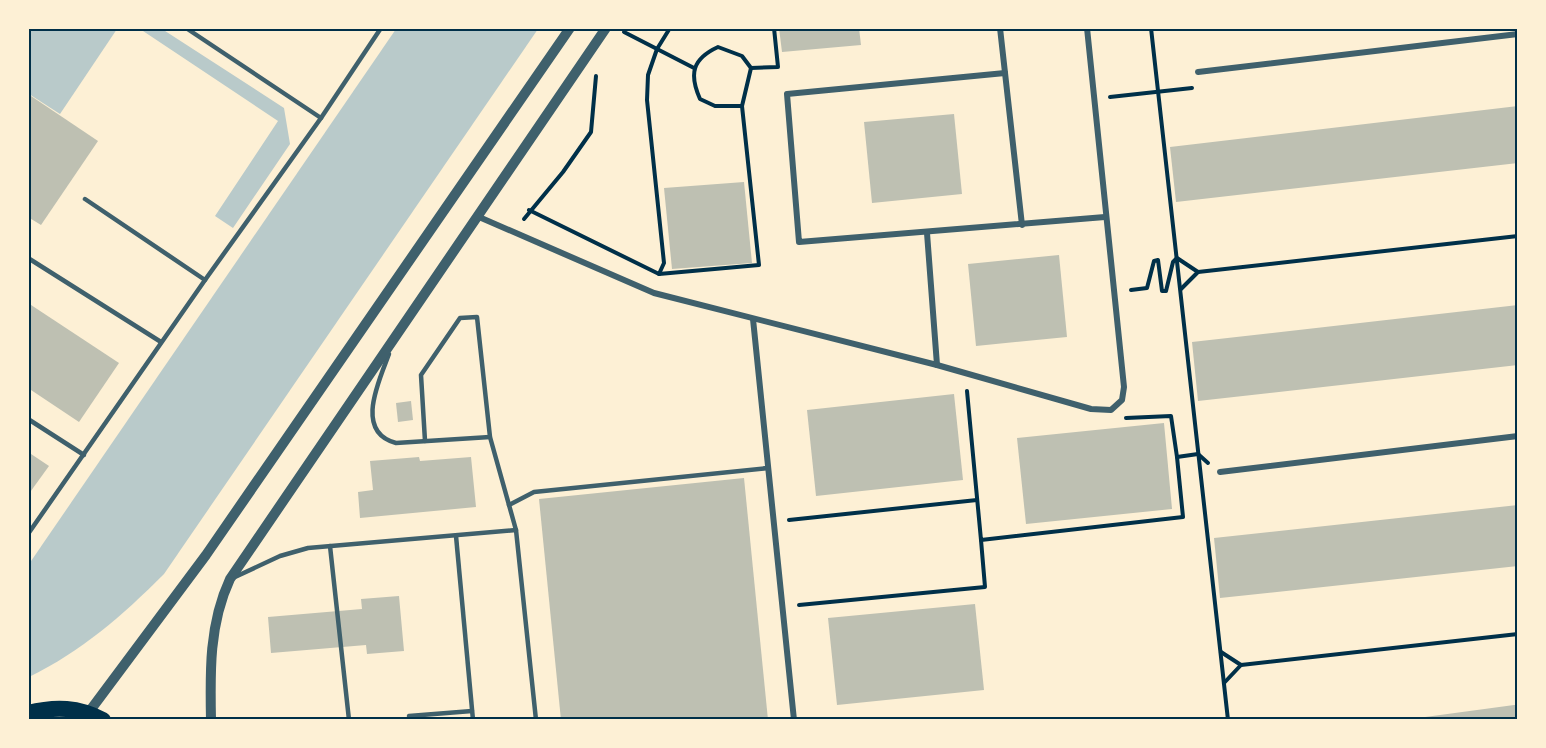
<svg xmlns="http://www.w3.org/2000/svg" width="1546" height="748" font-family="Montserrat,sans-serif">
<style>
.green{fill:#b9caca}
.building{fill:#bec0b2}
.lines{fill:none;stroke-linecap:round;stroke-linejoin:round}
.path{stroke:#003049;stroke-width:4}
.service{stroke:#3f606c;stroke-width:4.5}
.minor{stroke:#3f606c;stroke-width:6}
.tertiary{stroke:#3f606c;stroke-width:10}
.trunk{stroke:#003049;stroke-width:16}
.neatline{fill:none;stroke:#003049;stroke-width:2}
</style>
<rect width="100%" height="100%" fill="#fdf0d5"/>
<g class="green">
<path d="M 28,29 L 117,29 L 60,114 L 29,94 Z"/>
<path d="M 140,29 L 162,29 L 284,108 L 290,144 L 233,228 L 215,216 L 278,121 Z"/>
<path d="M 396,29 L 538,29 L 164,574 C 122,616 82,651 29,677 L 29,564 Z"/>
</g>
<g class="building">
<path d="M 779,28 L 859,28 L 861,45 L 782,52 Z"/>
<path d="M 28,94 L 98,141 L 41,225 L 28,217 Z"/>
<path d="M 1518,106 L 1518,163 L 1176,202 L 1170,147 Z"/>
<path d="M 954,114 L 962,194 L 872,203 L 864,122 Z"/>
<path d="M 744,182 L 752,263 L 672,269 L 664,188 Z"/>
<path d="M 1059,255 L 1067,337 L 976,346 L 968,264 Z"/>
<path d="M 28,303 L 119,363 L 79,422 L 28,388 Z"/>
<path d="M 1518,305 L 1518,365 L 1198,401 L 1192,342 Z"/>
<path d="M 954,394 L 963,480 L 816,496 L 807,410 Z"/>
<path d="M 411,401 L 413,420 L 398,422 L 396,403 Z"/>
<path d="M 1164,423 L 1172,509 L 1026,524 L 1017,438 Z"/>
<path d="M 28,452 L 49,466 L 28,495 Z"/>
<path d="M 419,457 L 420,461 L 471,457 L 476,507 L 360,518 L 358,492 L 373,490 L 370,461 Z"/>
<path d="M 744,478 L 768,720 L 561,720 L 539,499 Z"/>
<path d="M 1518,505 L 1518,566 L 1220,598 L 1214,538 Z"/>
<path d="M 399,596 L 404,651 L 367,654 L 366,645 L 271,653 L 268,617 L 362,609 L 361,599 Z"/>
<path d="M 975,604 L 984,690 L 837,705 L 828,618 Z"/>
<path d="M 1514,705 L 1518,705 L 1518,720 L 1403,720 Z"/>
</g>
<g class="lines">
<g class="path">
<path d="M 1151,28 L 1228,720"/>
<path d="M 624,32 L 694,68"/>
<path d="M 1110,97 L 1192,88"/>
<path d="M 742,106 L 715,106 L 700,99 C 689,74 692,59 718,47 L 742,56 L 751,68 L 778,67 L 774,28"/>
<path d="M 529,210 L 659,274 L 664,263 L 647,100 L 648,75 L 657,49 L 670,28"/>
<path d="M 524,219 L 563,172 L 591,132 L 596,76"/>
<path d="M 1198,272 L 1518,236"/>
<path d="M 659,274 L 759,265 L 742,106 L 751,68"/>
<path d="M 1131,290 L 1147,288 L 1154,261 L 1158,260 L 1162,291 L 1166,291 L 1173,262 L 1177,258 L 1198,272 L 1181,289"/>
<path d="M 967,391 L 981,540 L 1183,517 L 1177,457"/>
<path d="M 1126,418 L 1171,416 L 1177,457 L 1198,454 L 1208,463"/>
<path d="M 789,520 L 977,500"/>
<path d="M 799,605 L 985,587 L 981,540"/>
<path d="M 1221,652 L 1241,665 L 1518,634"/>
<path d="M 1224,683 L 1241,665"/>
</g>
<g class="service">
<path d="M 186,28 L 321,118 L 381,28"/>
<path d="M 85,199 L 205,280 L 321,118"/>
<path d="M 28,258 L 161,342"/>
<path d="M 389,354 C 379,381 354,432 396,443 L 490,437"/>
<path d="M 28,419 L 84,455"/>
<path d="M 425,441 L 421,375 L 460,318 L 477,317 L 490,437 L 516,530 L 536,720"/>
<path d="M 509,505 L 534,492 L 768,468"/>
<path d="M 28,534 L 205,280"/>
<path d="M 456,536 L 473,720"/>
<path d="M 330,546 L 349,720"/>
<path d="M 235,577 L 280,556 L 308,548 L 516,530"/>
<path d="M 410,720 L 409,716 L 472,711"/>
</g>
<g class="minor">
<path d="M 1000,28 L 1022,225"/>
<path d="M 1198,72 L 1518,34"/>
<path d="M 1005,73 L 787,94 L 799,242 L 1105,217"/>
<path d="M 479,217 L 654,293 L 937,365 L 1091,409 L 1111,410 L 1122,400 L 1124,387 L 1087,28"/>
<path d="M 927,233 L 937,365"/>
<path d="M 753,319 L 794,720"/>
<path d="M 1220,472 L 1518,436"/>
</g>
<g class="tertiary">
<path d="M 89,712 L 206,555 L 570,28"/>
<path d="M 211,720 C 210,672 209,624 230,579 L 606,28"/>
</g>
<path class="trunk" d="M 28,713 C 56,706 78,707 103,720"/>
</g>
<rect width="1546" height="748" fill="none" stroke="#fdf0d5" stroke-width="60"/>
<rect x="30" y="30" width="1486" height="688" class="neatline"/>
</svg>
